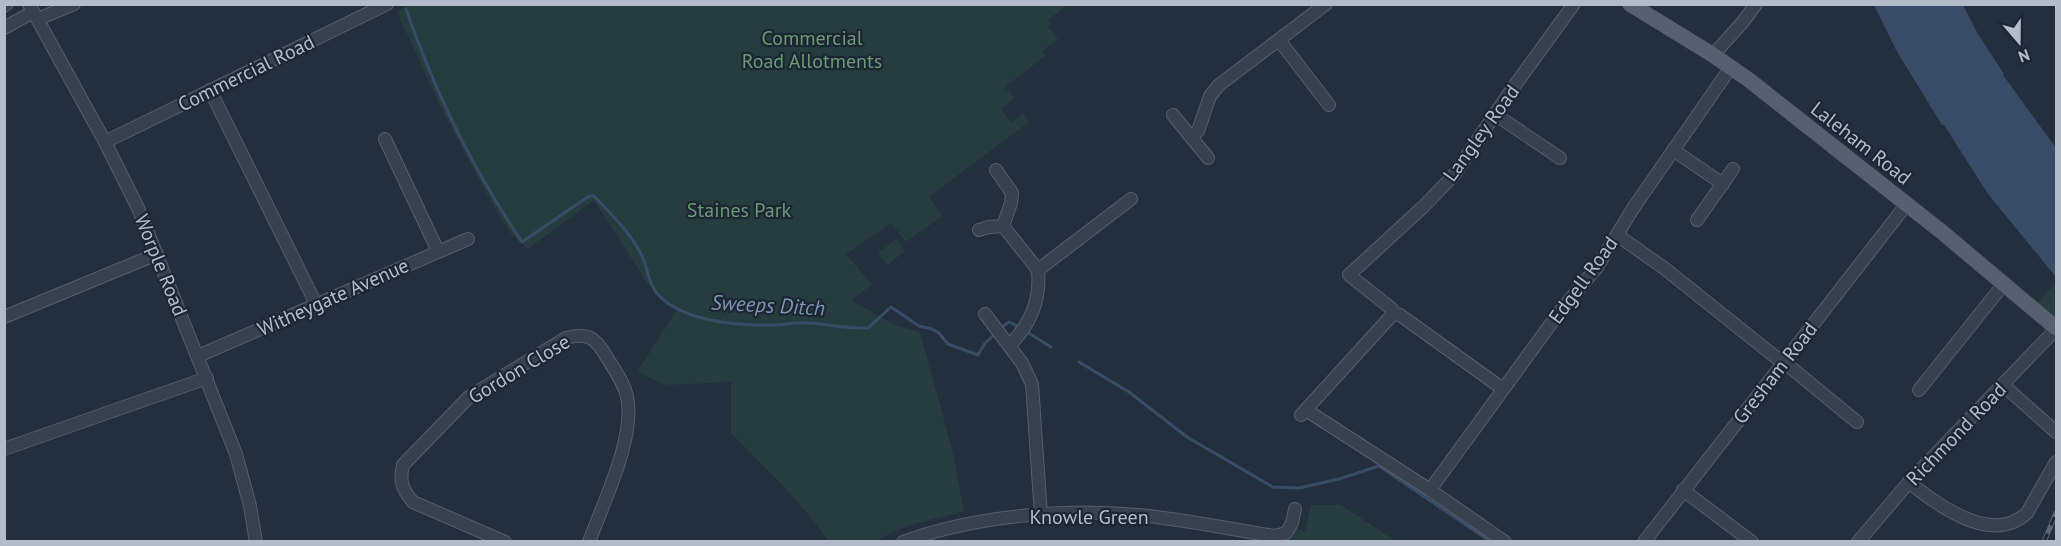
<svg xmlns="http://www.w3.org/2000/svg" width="2061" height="546" font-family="'PT Sans',sans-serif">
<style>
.green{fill:#263c3f}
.water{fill:#394c67}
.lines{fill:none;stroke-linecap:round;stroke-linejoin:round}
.stream{stroke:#394c67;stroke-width:3}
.minor-casing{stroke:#565f6c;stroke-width:14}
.major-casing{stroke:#414a57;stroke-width:16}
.minor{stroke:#38414e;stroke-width:12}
.major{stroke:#56606e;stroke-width:15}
.rail-casing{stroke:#5a6575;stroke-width:5}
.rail{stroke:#1d2633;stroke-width:3;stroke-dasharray:9;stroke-linecap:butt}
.labels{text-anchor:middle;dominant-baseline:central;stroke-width:4.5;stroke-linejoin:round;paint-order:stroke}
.park-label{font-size:20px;fill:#6b9a76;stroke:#1d2633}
.street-label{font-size:20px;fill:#b4bcc9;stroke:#1d2633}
.water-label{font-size:21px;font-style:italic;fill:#7c92b1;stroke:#1d2633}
</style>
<rect width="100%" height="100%" fill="#242f3e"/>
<g class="green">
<path d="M 411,4 L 1068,5 L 1048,20 L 1051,24 L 1048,27 L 1058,39 L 1042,51 L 1046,55 L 1005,87 L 1014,98 L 1001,109 L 1011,123 L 1023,114 L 1029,122 L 929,197 L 942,216 L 906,242 L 891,223 L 846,254 L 872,285 L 851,300 L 897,326 L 920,332 L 952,449 L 964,511 L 906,526 L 875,541 L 828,541 C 801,501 765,468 731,433 L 731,382 L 665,385 L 637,372 L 677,310 L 647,283 L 594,200 L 528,249 L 510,233 L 491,202 L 442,110 L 397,12 Z"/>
<path d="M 896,239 L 905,251 L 887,265 L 878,253 Z"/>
<path d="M 2056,282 L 2056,318 L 2038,302 Z"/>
<path d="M 1311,505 L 1341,505 L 1396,541 L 1286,541 L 1292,538 L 1296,528 L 1305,531 Z"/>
</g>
<path class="water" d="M 1874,5 L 1963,5 L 1978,34 L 2004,74 L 2003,75 L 2056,148 L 2056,277 L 1988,194 L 1944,125 L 1942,125 L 1896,50 Z"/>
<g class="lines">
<g class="stream">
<path d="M 406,9 C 434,90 474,171 522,242 L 589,196 L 594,196 C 612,215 632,234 643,258 C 647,268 649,283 656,292 C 678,321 738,326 772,325 C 784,325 796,322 808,323 C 828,324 848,329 868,328 L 891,307 L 919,326 L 932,329 L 939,333 L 948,344 L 978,355 L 985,343 L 995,334"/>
<path d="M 999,329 L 1009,322 L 1021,328"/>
<path d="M 1027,332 L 1051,347"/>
<path d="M 1079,362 L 1129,392 L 1187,437 L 1273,487 L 1299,488 L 1339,479 L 1379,466 L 1491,542"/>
</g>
<g class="minor-casing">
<g id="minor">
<path d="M 29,4 L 105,142 L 138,208 L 236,454 L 250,506 L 256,542"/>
<path d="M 4,6 L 7,4"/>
<path d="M 38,19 L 74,4"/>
<path d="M 4,28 L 33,12"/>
<path d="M 1279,40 L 1329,105"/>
<path d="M 1713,55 L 1742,23 L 1756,4"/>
<path d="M 210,90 L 316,304"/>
<path d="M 1173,115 L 1208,158"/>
<path d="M 1496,115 L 1560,158"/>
<path d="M 1191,136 L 1198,131 L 1210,96 L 1219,85 L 1326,4"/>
<path d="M 385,139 L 438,251"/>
<path d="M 105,142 L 387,4"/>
<path d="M 1673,150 L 1723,184"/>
<path d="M 1697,220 L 1733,169"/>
<path d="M 1003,226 L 1038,270 C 1041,300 1030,325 1009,346"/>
<path d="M 979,230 L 989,227 L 1003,226 L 1011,203 L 1012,193 L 996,170"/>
<path d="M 1617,235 L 1664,268 L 1783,363"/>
<path d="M 1038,270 L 1131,199"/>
<path d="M 985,314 L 1022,363 L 1032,384 L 1041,515"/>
<path d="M 4,317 L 157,254"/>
<path d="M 198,356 L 468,239"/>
<path d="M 1784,362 L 1857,422"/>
<path d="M 2003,385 L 2056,432"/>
<path d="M 1503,389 L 1400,315 L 1393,314 L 1392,309 L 1349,275 L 1423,207 L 1454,175 L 1510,92 L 1574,4"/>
<path d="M 1919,390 L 2003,285"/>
<path d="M 1306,410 L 1430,490 L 1505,542"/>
<path d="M 1301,415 L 1393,314"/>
<path d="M 4,449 L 207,378"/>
<path d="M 1909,482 C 1937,505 1992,546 2027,513 L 2056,462"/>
<path d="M 1430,490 L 1558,314 L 1597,267 L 1634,207 L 1731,67"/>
<path d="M 1683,490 L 1752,542"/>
<path d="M 505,542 L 413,502 C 402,489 399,481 403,465 L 469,397 L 566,338 C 587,332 595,337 606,356 C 614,369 624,382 627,397 C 636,437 603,503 589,542"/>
<path d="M 903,542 C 973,516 1064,508 1138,515 C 1183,519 1229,529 1274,536 L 1286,533 L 1292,523 L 1295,509"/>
<path d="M 1644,542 L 1906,205"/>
<path d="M 1858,542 L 1909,482 L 2056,329"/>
</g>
</g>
<g class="major-casing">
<path id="major" d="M 1630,4 L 1713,55 L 1749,80 L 1942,232 L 2056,328"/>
</g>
<use href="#minor" class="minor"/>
<use href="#major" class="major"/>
<g class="rail-casing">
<path id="rail" d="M 2044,542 L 2056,513"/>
</g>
<use href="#rail" class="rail"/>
</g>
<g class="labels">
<g class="park-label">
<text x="812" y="38">Commercial<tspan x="812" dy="23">Road Allotments</tspan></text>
<text x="739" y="210">Staines Park</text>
</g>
<g class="street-label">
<text transform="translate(246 73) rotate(-26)">Commercial Road</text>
<text transform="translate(1481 133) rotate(-54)">Langley Road</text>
<text transform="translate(1861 143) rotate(38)">Laleham Road</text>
<text transform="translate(161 265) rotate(68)">Worple Road</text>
<text transform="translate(1583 280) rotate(-54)">Edgell Road</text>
<text transform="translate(333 297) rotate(-24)">Witheygate Avenue</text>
<text transform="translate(519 369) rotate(-31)">Gordon Close</text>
<text transform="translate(1775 373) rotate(-52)">Gresham Road</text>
<text transform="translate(1956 434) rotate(-46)">Richmond Road</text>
<text x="1089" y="517">Knowle Green</text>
</g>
<g class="water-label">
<text transform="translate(768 305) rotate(3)">Sweeps Ditch</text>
</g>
</g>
<rect width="2061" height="546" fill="none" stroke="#b4bcc9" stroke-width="12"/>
<g transform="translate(2019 42) rotate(160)" stroke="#1d2633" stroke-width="4.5" paint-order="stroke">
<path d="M0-4.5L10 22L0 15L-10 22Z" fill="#b4bcc9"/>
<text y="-9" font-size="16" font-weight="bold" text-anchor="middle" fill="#b4bcc9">N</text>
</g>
</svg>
